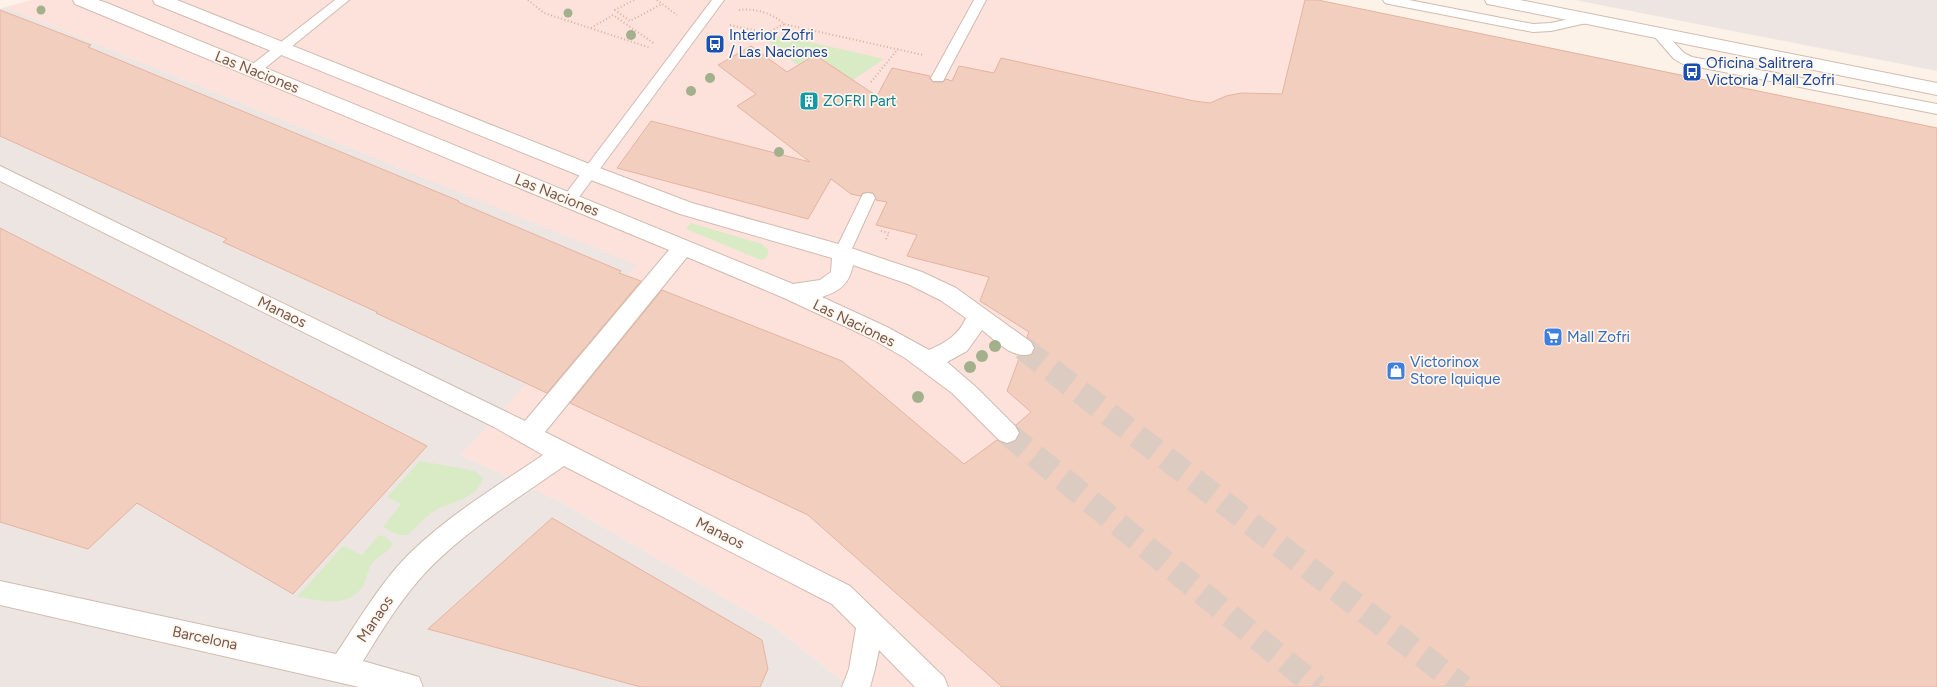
<svg xmlns="http://www.w3.org/2000/svg" width="1937" height="687" font-family="Figtree,sans-serif">
<style>
.commercial{fill:#fde2db}
.industrial{fill:#ede5e1}
.green{fill:#d8ebc5}
.building{fill:#f2cebe;stroke:#e5b39f}
.lines{fill:none;stroke-linecap:round;stroke-linejoin:round}
.minor-tunnel{stroke:#dbcbc0;stroke-width:24;stroke-dasharray:24 12;stroke-linecap:butt}
.service-casing{stroke:#d1bbaf;stroke-width:2}
.minor-casing{stroke:#d1bbaf;stroke-width:2}
.tertiary-casing{stroke:#d1bbaf;stroke-width:2}
.path{stroke:#d7b1a1;stroke-width:2;stroke-dasharray:1 2.5;stroke-linecap:butt}
.service{fill:#fff;fill-rule:evenodd}
.minor{fill:#fff;fill-rule:evenodd}
.tertiary{fill:#fff;fill-rule:evenodd}
.tree{fill:#a2b18c}
.labels{text-anchor:middle;dominant-baseline:central;stroke-width:3.5;stroke-linejoin:round;paint-order:stroke}
.transit-label{font-size:15px;fill:#164399;stroke:#fff7ee;text-anchor:start}
.street-label{font-size:15px;fill:#77574b;stroke:#fff7ee}
.culture-label{font-size:15px;fill:#0d838f;stroke:#fff7ee;text-anchor:start}
.shop-label{font-size:15px;fill:#366cbe;stroke:#fff7ee;text-anchor:start}
</style>
<rect width="100%" height="100%" fill="#fcf2e7"/>
<path class="commercial" d="M 31,0 L 1318,0 L 1937,128 L 1937,687 L 850,687 L 776,628 L 561,502 L 461,455 L 636,265 L 6,7 Z"/>
<g class="industrial">
<path d="M 1575,0 L 1937,0 L 1937,71 Z"/>
<path d="M 6,7 L 637,265 L 461,455 L 561,502 L 776,628 L 850,687 L 0,687 L 0,9 Z"/>
</g>
<g class="green">
<path d="M 778,37 L 788,37 L 884,59 L 853,80 L 815,55 L 798,65 L 766,40 Z"/>
<path d="M 691,223 L 762,244 L 768,249 L 768,254 L 765,259 L 761,260 L 686,229 Z"/>
<path d="M 420,461 L 465,469 L 474,471 L 483,477 C 478,501 448,501 431,513 C 423,519 415,528 408,535 L 398,535 L 383,527 L 401,504 L 387,497 Z"/>
<path d="M 379,535 L 386,537 L 392,543 L 391,547 C 386,554 377,556 372,563 C 367,570 367,579 363,586 C 349,609 319,600 297,597 L 343,546 L 362,555 Z"/>
</g>
<g class="building">
<path d="M 1305,0 L 1318,0 L 1937,128 L 1937,687 L 1002,687 L 808,515 L 570,403 L 662,290 L 842,361 L 964,464 L 997,440 L 1006,444 L 1016,441 L 1020,434 L 1016,425 L 1031,412 L 1007,391 L 1020,356 L 1031,355 L 1035,349 L 1032,341 L 1027,337 L 1029,332 L 980,301 L 989,277 L 907,256 L 917,235 L 876,225 L 887,202 L 876,200 L 873,193 L 863,193 L 860,196 L 851,194 L 831,179 L 808,219 L 617,168 L 651,121 L 810,162 L 737,106 L 756,94 L 718,65 L 751,46 L 787,72 L 815,55 L 877,96 L 892,68 L 930,76 L 930,79 L 933,82 L 943,82 L 946,79 L 952,81 L 959,66 L 994,73 L 1001,58 L 1194,101 L 1210,103 L 1226,96 L 1242,93 L 1282,94 Z"/>
<path d="M 0,10 L 91,45 L 88,47 L 459,201 L 458,202 L 621,271 L 619,273 L 641,281 L 547,393 L 376,313 L 377,312 L 223,242 L 227,239 L 0,136 Z"/>
<path d="M 0,228 L 427,446 L 293,594 L 137,503 L 88,549 L 0,522 Z"/>
<path d="M 552,518 L 762,640 L 768,669 L 760,687 L 641,687 L 428,629 Z"/>
</g>
<g class="lines">
<g class="minor-tunnel">
<path d="M 1023,348 L 1463,687"/>
<path d="M 1007,433 L 1317,687"/>
</g>
<g class="service-casing">
<g id="service">
<path d="M 335,0 L 349,0 L 259,73 L 249,73 L 247,70 L 249,67 Z"/>
<path d="M 712,0 L 724,0 L 574,204 L 569,205 L 564,204 L 562,200 L 564,196 Z"/>
<path d="M 974,0 L 986,0 L 943,81 L 933,81 L 931,78 Z"/>
<path d="M 1383,0 L 1409,0 L 1533,24 L 1551,23 L 1587,15 L 1591,16 L 1593,19 L 1591,22 L 1551,31 L 1533,32 L 1389,4 L 1385,3 Z"/>
<path d="M 1658,29 L 1662,30 L 1684,53 L 1692,57 L 1937,104 L 1937,114 L 1683,64 L 1674,59 L 1654,36 L 1652,33 L 1654,30 Z"/>
<path d="M 868,193 L 873,194 L 875,198 L 850,253 L 847,257 L 842,259 L 837,257 L 834,253 L 861,198 L 863,194 Z"/>
</g>
</g>
<g class="minor-casing">
<path id="minor" d="M 73,0 L 98,0 L 107,3 L 793,284 L 820,280 L 831,272 L 832,258 L 680,214 L 583,177 L 155,4 L 153,0 L 177,0 L 597,167 L 692,203 L 842,245 L 922,272 L 956,288 L 1031,342 L 1034,348 L 1031,354 C 1013,360 995,340 982,330 L 967,351 L 947,362 L 977,388 L 1015,426 L 1019,433 L 1015,440 L 1007,443 L 999,440 L 952,393 L 905,358 L 872,339 L 784,298 L 687,257 L 545,432 L 850,586 L 944,677 L 948,687 L 915,687 L 879,650 L 875,669 L 870,687 L 842,687 L 849,669 L 856,628 L 832,604 L 564,466 C 517,499 466,530 426,572 C 401,599 382,630 363,661 L 419,677 L 423,687 L 359,687 L 0,605 L 0,581 L 336,654 C 359,620 380,583 409,554 C 449,515 497,486 543,455 L 494,427 L 0,181 L 0,166 L 525,421 L 669,250 L 75,4 ZM 853,265 L 908,284 L 940,300 L 966,318 C 959,335 945,343 929,350 L 887,327 L 822,297 C 840,291 849,284 853,265 Z"/>
</g>
<g class="tertiary-casing">
<path id="tertiary" d="M 1485,0 L 1520,0 L 1937,83 L 1937,95 L 1493,5 L 1487,4 Z"/>
</g>
<g class="path">
<path d="M 528,0 L 544,13 L 651,48"/>
<path d="M 634,0 L 615,10 L 630,21 L 662,4"/>
<path d="M 657,0 L 677,15"/>
<path d="M 739,10 C 754,8 773,13 784,24 L 923,55"/>
<path d="M 730,25 L 767,33 L 784,24"/>
<path d="M 591,28 L 613,15 L 655,44"/>
<path d="M 871,82 L 898,49"/>
<path d="M 881,231 L 889,233 L 886,239"/>
</g>
<use href="#service" class="service"/>
<use href="#minor" class="minor"/>
<use href="#tertiary" class="tertiary"/>
</g>
<g class="tree">
<circle cx="41" cy="10" r="4.5"/>
<circle cx="568" cy="13" r="4.5"/>
<circle cx="631" cy="35" r="5"/>
<circle cx="710" cy="78" r="5"/>
<circle cx="691" cy="91" r="5"/>
<circle cx="779" cy="152" r="5"/>
<circle cx="995" cy="346" r="6"/>
<circle cx="982" cy="356" r="6"/>
<circle cx="970" cy="367" r="6"/>
<circle cx="918" cy="397" r="6"/>
</g>
<defs>
<g id="bus-square" transform="scale(1)"><rect x="-9" y="-9" width="18" height="18" rx="4" fill="#1a4fb4" stroke="#fff7ee"/><path d="M-5-6H5V4H4V6H2V4H-2V6H-4V4H-5ZM-3.5-4V0h7V-4ZM-3.5 1.2v1.5H-2V1.2ZM2 1.2v1.5H3.5V1.2Z" fill="#fff"/></g>
<g id="building-square" transform="scale(1)"><rect x="-9" y="-9" width="18" height="18" rx="4" fill="#0f9aa8" stroke="#fff7ee"/><path d="M-4-6H4V6H1V3H-1V6H-4ZM-2.5-4.3h1.7v1.8h-1.7ZM.8-4.3h1.7v1.8H.8ZM-2.5-1h1.7V.8h-1.7ZM.8-1h1.7V.8H.8Z" fill="#fff"/></g>
<g id="supermarket-square" transform="scale(1)"><rect x="-9" y="-9" width="18" height="18" rx="4" fill="#3f7fe0" stroke="#fff7ee"/><path d="M-6-5.5h2.5l.6 2H6L4.5 2H-2.5L-4.4-4H-6ZM-1.5 3.2a1.3 1.3 0 1 0 .1 0ZM3 3.2a1.3 1.3 0 1 0 .1 0Z" fill="#fff"/></g>
<g id="shop-square" transform="scale(1)"><rect x="-9" y="-9" width="18" height="18" rx="4" fill="#3f7fe0" stroke="#fff7ee"/><path d="M-5-2.5h2.3a2.7 3.5 0 0 1 5.4 0H5L5.5 6h-11ZM-1.5-2.5h3a1.5 2.3 0 0 0-3 0Z" fill="#fff"/></g>
</defs>
<g fill-rule="evenodd">
<use href="#bus-square" x="715" y="44"/>
<use href="#bus-square" x="1692" y="72"/>
<use href="#building-square" x="809" y="101"/>
<use href="#supermarket-square" x="1553" y="337"/>
<use href="#shop-square" x="1396" y="371"/>
</g>
<g class="labels">
<g class="transit-label">
<text x="729" y="35">Interior Zofri<tspan x="729" dy="17">/ Las Naciones</tspan></text>
<text x="1706" y="63">Oficina Salitrera<tspan x="1706" dy="17">Victoria / Mall Zofri</tspan></text>
</g>
<g class="street-label">
<text transform="translate(257 72) rotate(22)">Las Naciones</text>
<text transform="translate(557 195) rotate(22)">Las Naciones</text>
<text transform="translate(282 312) rotate(26)">Manaos</text>
<text transform="translate(854 323) rotate(26)">Las Naciones</text>
<text transform="translate(720 533) rotate(27)">Manaos</text>
<text transform="translate(375 619) rotate(-56)">Manaos</text>
<text transform="translate(205 638) rotate(12)">Barcelona</text>
</g>
<g class="culture-label">
<text x="823" y="101">ZOFRI Part</text>
</g>
<g class="shop-label">
<text x="1567" y="337">Mall Zofri</text>
<text x="1410" y="362">Victorinox<tspan x="1410" dy="17">Store Iquique</tspan></text>
</g>
</g>
</svg>
